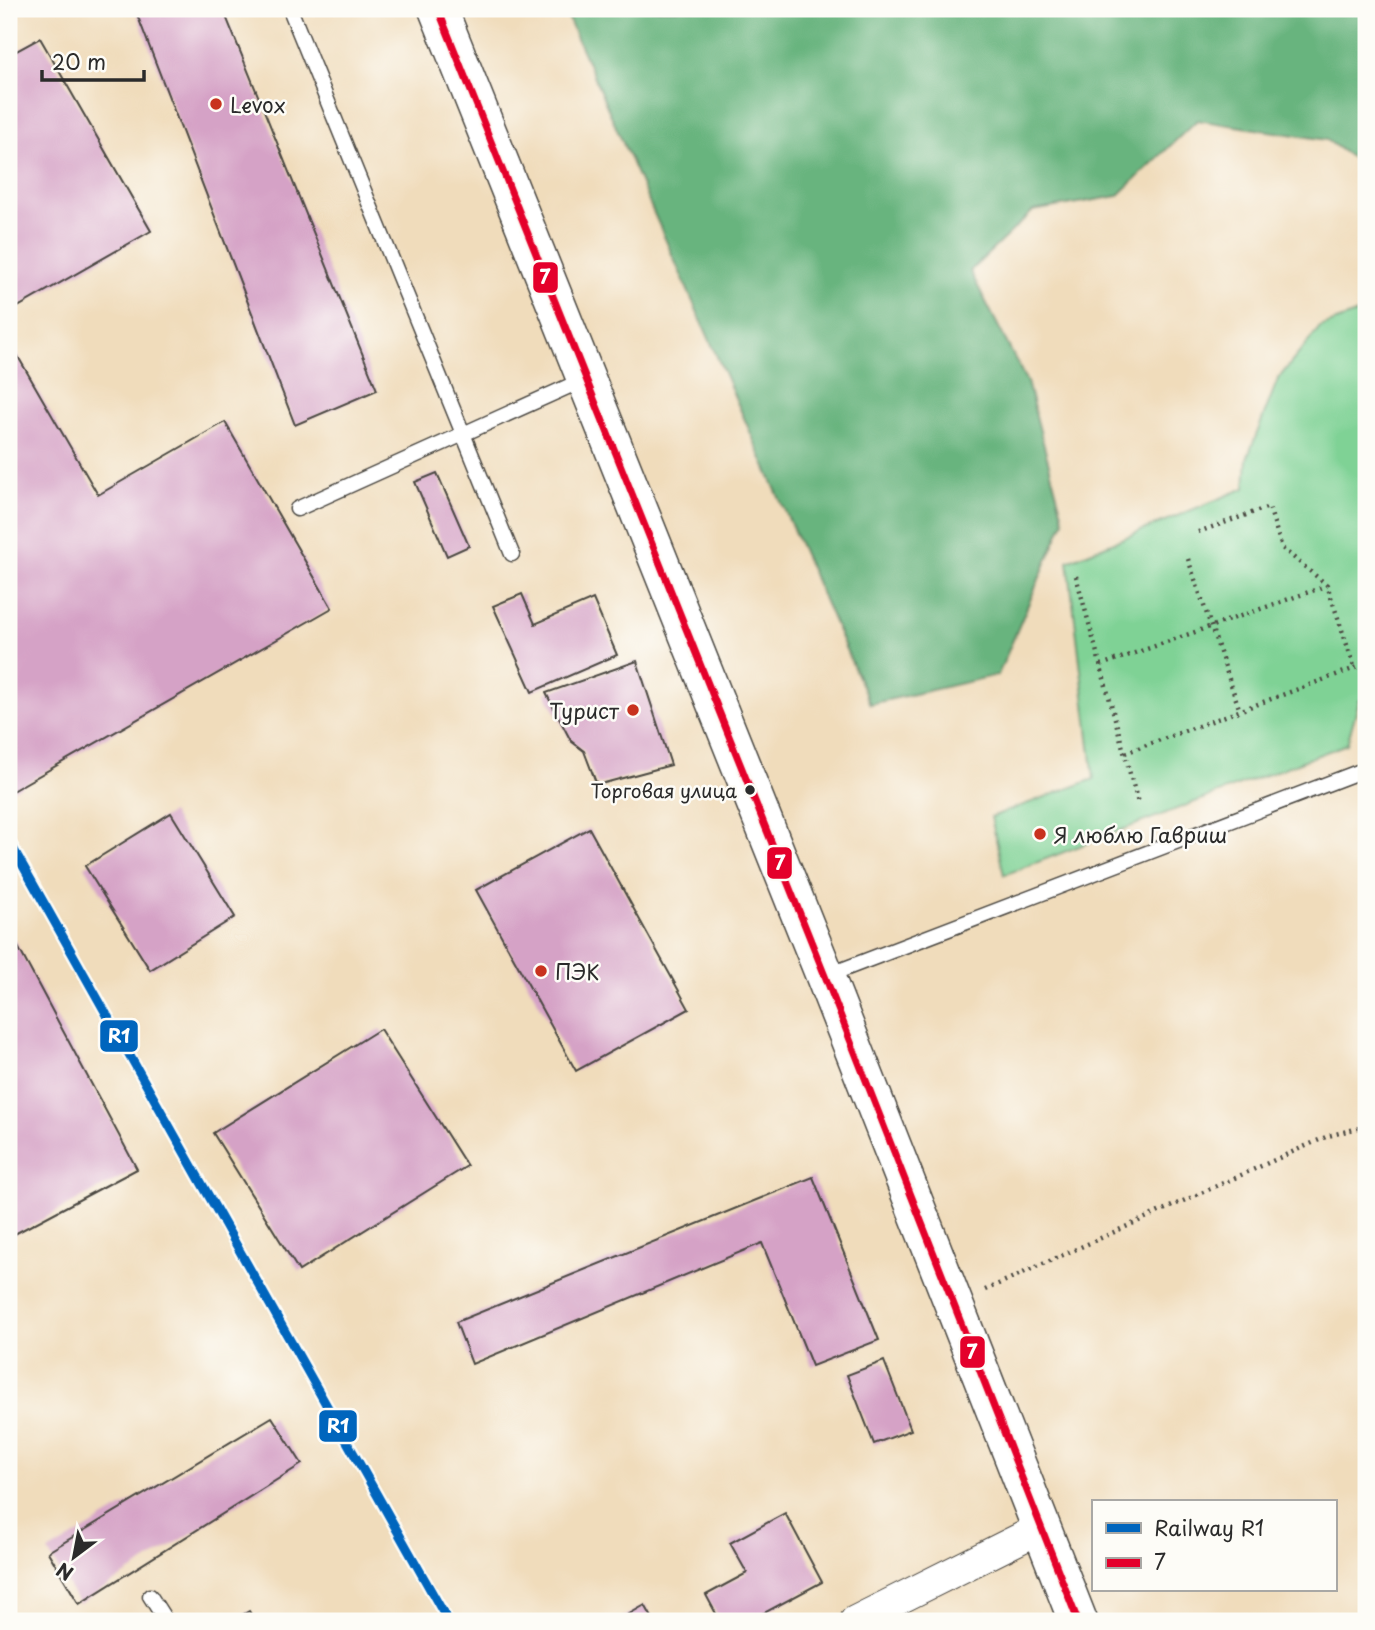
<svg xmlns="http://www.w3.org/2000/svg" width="1375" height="1630" font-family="'Playpen Sans',sans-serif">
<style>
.green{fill:#7fd295;stroke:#557e60;stroke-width:2}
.forest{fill:#67b47e;stroke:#497054;stroke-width:2}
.building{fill:#d5a2c6}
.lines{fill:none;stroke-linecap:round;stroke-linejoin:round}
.lane-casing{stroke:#494641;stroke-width:17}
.street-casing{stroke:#494641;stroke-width:32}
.highway-casing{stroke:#494641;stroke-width:41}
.path{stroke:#494641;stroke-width:4.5;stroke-dasharray:2 5;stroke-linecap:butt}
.lane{stroke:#fff;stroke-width:14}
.street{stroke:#fff;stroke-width:30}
.highway{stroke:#fff;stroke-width:38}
.bus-1-casing{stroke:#fdfcf7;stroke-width:12}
.bus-1{stroke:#e4002b;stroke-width:7}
.rail-1-casing{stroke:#fdfcf7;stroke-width:14}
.rail-1{stroke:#0065bd;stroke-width:9}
.poi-dot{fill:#c8321e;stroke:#fdfcf7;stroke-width:2.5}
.bus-dot{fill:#2b2b2b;stroke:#fdfcf7;stroke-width:2.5}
.labels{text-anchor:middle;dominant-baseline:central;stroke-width:5;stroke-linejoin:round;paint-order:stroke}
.bus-label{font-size:19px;fill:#2b2b2b;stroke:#fdfcf7;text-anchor:end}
.poi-label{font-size:21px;fill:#2b2b2b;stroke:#fdfcf7;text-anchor:start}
.line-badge{stroke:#fdfcf7;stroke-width:2.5}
.badge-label{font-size:19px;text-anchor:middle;font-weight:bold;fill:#fff}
</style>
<rect width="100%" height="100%" fill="#fdfcf7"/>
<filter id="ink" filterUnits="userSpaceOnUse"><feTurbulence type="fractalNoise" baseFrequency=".0143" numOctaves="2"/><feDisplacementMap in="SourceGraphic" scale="14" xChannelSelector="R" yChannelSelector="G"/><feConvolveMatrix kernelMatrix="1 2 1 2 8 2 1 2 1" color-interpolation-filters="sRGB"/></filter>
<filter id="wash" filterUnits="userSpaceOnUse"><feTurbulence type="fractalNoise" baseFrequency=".00686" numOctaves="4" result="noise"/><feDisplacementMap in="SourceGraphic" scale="28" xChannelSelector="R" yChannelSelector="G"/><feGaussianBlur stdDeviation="1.57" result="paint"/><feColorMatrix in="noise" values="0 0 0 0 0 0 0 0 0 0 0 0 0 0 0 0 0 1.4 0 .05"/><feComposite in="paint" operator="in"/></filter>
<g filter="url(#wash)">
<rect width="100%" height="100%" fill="#f0dcbb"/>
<path class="green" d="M 1366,310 L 1366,698 L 1359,701 L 1347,744 L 1004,875 L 991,817 L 1094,779 L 1068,561 L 1245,488 L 1247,459 L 1278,379 L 1320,327 Z"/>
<path class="forest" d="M 564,9 L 1366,9 L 1366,168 L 1327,140 L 1197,120 L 1118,196 L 1033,211 L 970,271 L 1027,382 L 1064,521 L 998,675 L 870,704 Z"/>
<g id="blocks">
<g class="building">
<path d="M 135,9 L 223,9 L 377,390 L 295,425 Z"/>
<path d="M 40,38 L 151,231 L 9,312 L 9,55 Z"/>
<path d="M 9,341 L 98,495 L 225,422 L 332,608 L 12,791 L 9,786 Z"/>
<path d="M 437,473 L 469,546 L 447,556 L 415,482 Z"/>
<path d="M 522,594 L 535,624 L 593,599 L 617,655 L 532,692 L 493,606 Z"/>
<path d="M 637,661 L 671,765 L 597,785 L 584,751 L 571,741 L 546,693 Z"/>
<path d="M 171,813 L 235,917 L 150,970 L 85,866 Z"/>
<path d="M 589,828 L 689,1009 L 576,1071 L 476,890 Z"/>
<path d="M 9,930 L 137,1169 L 9,1237 Z"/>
<path d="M 380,1029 L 467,1166 L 299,1271 L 213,1133 Z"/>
<path d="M 813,1177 L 879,1340 L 812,1366 L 762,1243 L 472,1364 L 456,1322 Z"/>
<path d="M 884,1361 L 911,1430 L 874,1444 L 847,1375 Z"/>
<path d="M 272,1417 L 302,1464 L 79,1604 L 48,1552 Z"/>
<path d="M 785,1513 L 822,1582 L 749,1621 L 720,1621 L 706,1595 L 747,1573 L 730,1543 Z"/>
<path d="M 645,1605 L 654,1621 L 617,1621 Z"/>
<path d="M 249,1611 L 255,1621 L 232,1621 Z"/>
</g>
</g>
</g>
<g filter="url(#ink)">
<use href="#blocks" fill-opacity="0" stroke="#494641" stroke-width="2"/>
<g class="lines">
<g class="lane-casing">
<g id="lane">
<path d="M 290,9 L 512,554"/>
<path d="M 297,509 L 585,379"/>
<path d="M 826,976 L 1366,769"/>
<path d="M 150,1596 L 166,1621"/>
</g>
</g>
<g class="street-casing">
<path id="street" d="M 855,1621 L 1041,1528"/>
</g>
<g class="highway-casing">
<path id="highway" d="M 438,9 L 825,976 L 1078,1621"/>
</g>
<g class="path">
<path d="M 1198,532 L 1269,507 L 1282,548 L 1327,585 L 1355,669"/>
<path d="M 1188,559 L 1240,711"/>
<path d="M 1076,576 L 1138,803"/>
<path d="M 1101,665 L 1326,586"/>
<path d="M 1125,753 L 1366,664"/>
<path d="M 985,1290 L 1328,1136 L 1366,1126"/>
</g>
<use href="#lane" class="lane"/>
<use href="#street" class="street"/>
<use href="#highway" class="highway"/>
<g class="bus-1-casing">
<path id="bus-1" d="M 438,9 L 825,976 L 1078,1621"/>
</g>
<use href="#bus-1" class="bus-1"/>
<g class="rail-1-casing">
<path id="rail-1" d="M 9,841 L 448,1621"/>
</g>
<use href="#rail-1" class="rail-1"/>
</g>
</g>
<g class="poi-dot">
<circle cx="216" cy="104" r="7"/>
<circle cx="633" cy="710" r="7"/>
<circle cx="1040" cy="834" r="7"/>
<circle cx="541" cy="971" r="7"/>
</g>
<circle class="bus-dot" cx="750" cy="790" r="6"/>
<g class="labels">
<g class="bus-label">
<text x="737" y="790">Торговая улица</text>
</g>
<g class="poi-label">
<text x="230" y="104">Levox</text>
<text x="619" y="710" text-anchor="end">Турист</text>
<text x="1054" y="834">Я люблю Гавриш</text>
<text x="555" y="971">ПЭК</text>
</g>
</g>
<g class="line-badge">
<rect x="532" y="261" width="27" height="33" rx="7" fill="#e4002b"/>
<rect x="766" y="846" width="27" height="34" rx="7" fill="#e4002b"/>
<rect x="99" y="1019" width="40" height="34" rx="7" fill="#0065bd"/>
<rect x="959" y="1335" width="27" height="34" rx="7" fill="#e4002b"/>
<rect x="318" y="1409" width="40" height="34" rx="7" fill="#0065bd"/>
</g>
<g class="badge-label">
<text x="545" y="284">7</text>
<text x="780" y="870">7</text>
<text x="119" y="1043">R1</text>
<text x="972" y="1359">7</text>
<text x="338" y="1433">R1</text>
</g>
<rect width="1375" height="1630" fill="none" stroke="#fdfcf7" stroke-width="35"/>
<rect x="1092" y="1500" width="245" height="91" fill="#fdfcf7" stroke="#a9a8a5" stroke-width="2"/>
<rect x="1106" y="1523" width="35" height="10" fill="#0065bd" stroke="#a9a8a5" stroke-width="2"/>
<text x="1154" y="1536" font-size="21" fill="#2b2b2b">Railway R1</text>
<rect x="1106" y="1558" width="35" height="10" fill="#e4002b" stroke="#a9a8a5" stroke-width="2"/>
<text x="1154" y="1570" font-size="21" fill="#2b2b2b">7</text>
<g transform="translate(74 1557) rotate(212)" stroke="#fdfcf7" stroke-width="5" paint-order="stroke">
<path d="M0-5L12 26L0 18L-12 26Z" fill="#2b2b2b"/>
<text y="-10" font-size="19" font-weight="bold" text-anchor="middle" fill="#2b2b2b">N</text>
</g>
<path d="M42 70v10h102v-10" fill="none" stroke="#2b2b2b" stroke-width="3.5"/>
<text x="52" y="70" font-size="21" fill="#2b2b2b" stroke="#fdfcf7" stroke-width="5" paint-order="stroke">20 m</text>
</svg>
